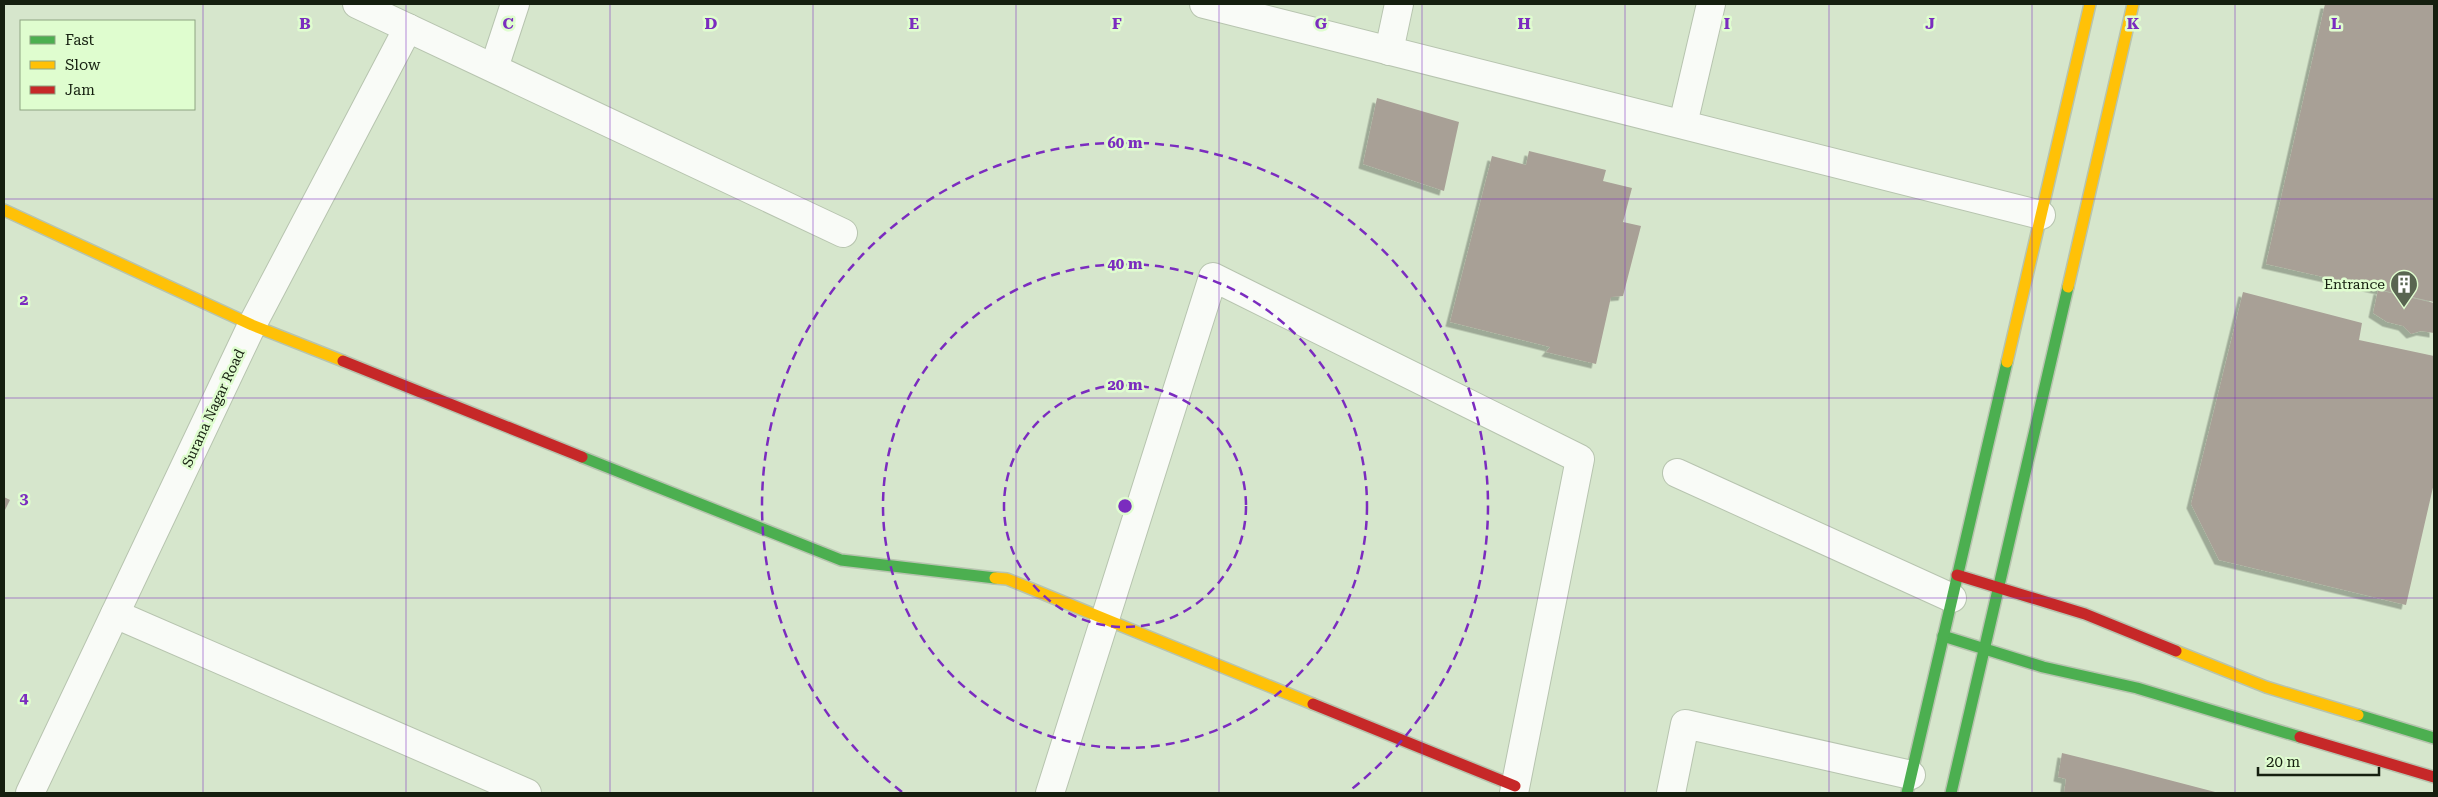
<svg xmlns="http://www.w3.org/2000/svg" width="2438" height="797" font-family="'Roboto Serif',serif">
<style>
.building{fill:#a8a096;filter:url(#shadow)}
.lines{fill:none;stroke-linecap:round;stroke-linejoin:round}
.street-casing{stroke:#b7c4af;stroke-width:30}
.fast-casing{stroke:#b7c4af;stroke-width:14}
.slow-casing{stroke:#b7c4af;stroke-width:14}
.jam-casing{stroke:#b7c4af;stroke-width:14}
.street{stroke:#f9fbf7;stroke-width:28}
.fast{stroke:#4caf50;stroke-width:11}
.slow{stroke:#ffc107;stroke-width:11}
.jam{stroke:#c62828;stroke-width:11}
.grid{fill:none;stroke:#7b2cbf;stroke-width:1;stroke-opacity:0.55}
.ring{fill:none;stroke:#7b2cbf;stroke-width:2.5;stroke-dasharray:9 6}
.labels{text-anchor:middle;dominant-baseline:central;stroke-width:5;stroke-linejoin:round;paint-order:stroke}
.poi-label{font-size:14px;fill:#151f0f;stroke:#dffdcf;text-anchor:end}
.street-label{font-size:14px;fill:#151f0f;stroke:#dffdcf}
.grid-label{font-size:16px;text-anchor:middle;font-weight:bold;fill:#7b2cbf;stroke:#dffdcf;stroke-width:5;stroke-linejoin:round;paint-order:stroke}
.centre{fill:#7b2cbf;stroke:#dffdcf;stroke-width:2.5}
.ring-label{font-size:15px;text-anchor:middle;font-weight:bold;fill:#7b2cbf;stroke:#dffdcf;stroke-width:5;stroke-linejoin:round;paint-order:stroke}
</style>
<defs>
<filter id="shadow"><feDropShadow dx="-4.5" dy="4.5" stdDeviation="0" flood-color="#0004"/></filter>
</defs>
<rect width="100%" height="100%" fill="#d6e6cc"/>
<g class="building">
<path d="M 2325,4 L 2434,4 L 2434,302 L 2266,264 Z"/>
<path d="M 1377,98 L 1459,122 L 1444,191 L 1363,164 Z"/>
<path d="M 1529,151 L 1606,170 L 1603,181 L 1632,188 L 1623,222 L 1641,226 L 1623,296 L 1611,297 L 1596,364 L 1546,352 L 1550,347 L 1450,322 L 1492,156 L 1526,165 Z"/>
<path d="M 2378,290 L 2434,303 L 2434,333 L 2421,331 L 2411,334 L 2403,326 L 2387,322 L 2373,313 Z"/>
<path d="M 2243,292 L 2362,323 L 2359,340 L 2434,356 L 2434,483 L 2406,605 L 2219,560 L 2191,504 Z"/>
<path d="M 4,497 L 10,500 L 4,512 Z"/>
<path d="M 2062,753 L 2123,768 L 2219,793 L 2064,793 L 2066,779 L 2058,777 Z"/>
</g>
<g class="lines">
<g class="street-casing">
<g id="street">
<path d="M 357,4 L 843,233"/>
<path d="M 1204,4 L 2041,215"/>
<path d="M 1389,51 L 1399,4"/>
<path d="M 494,68 L 515,4"/>
<path d="M 1683,124 L 1711,4"/>
<path d="M 1677,473 L 1952,598"/>
<path d="M 115,614 L 527,793"/>
<path d="M 30,793 L 252,325 L 408,28"/>
<path d="M 1050,793 L 1213,277 L 1580,459 L 1514,793"/>
<path d="M 1671,793 L 1685,724 L 1911,775"/>
</g>
</g>
<g class="fast-casing">
<g id="fast">
<path d="M 582,457 L 841,560 L 995,578"/>
<path d="M 1943,636 L 2043,667 L 2137,688 L 2300,737"/>
<path d="M 2358,715 L 2434,738"/>
<path d="M 1907,793 L 2007,362"/>
<path d="M 1951,793 L 2068,287"/>
</g>
</g>
<g class="slow-casing">
<g id="slow">
<path d="M 4,210 L 252,325 L 343,361"/>
<path d="M 2068,287 L 2133,4"/>
<path d="M 2007,362 L 2090,4"/>
<path d="M 995,578 L 1007,579 L 1313,704"/>
<path d="M 2176,651 L 2266,687 L 2358,715"/>
</g>
</g>
<g class="jam-casing">
<g id="jam">
<path d="M 343,361 L 582,457"/>
<path d="M 1957,575 L 2085,614 L 2176,651"/>
<path d="M 1313,704 L 1515,786"/>
<path d="M 2300,737 L 2434,777"/>
</g>
</g>
<use href="#street" class="street"/>
<use href="#fast" class="fast"/>
<use href="#slow" class="slow"/>
<use href="#jam" class="jam"/>
</g>
<path class="grid" d="M 203,4 L 203,793M 406,4 L 406,793M 610,4 L 610,793M 813,4 L 813,793M 1016,4 L 1016,793M 1219,4 L 1219,793M 1422,4 L 1422,793M 1625,4 L 1625,793M 1829,4 L 1829,793M 2032,4 L 2032,793M 2235,4 L 2235,793M 4,199 L 2434,199M 4,398 L 2434,398M 4,598 L 2434,598"/>
<g class="ring">
<circle cx="1125" cy="506" r="121"/>
<circle cx="1125" cy="506" r="242"/>
<path d="M902 792A363 363 0 1 1 1348 792"/>
</g>
<defs>
<g id="building-pin" transform="scale(1.4375)"><path d="M0 17L-7.5 6A9.5 9.5 0 1 1 7.5 6Z" fill="#596551" stroke="#dffdcf"/><path d="M-4-6H4V6H1V3H-1V6H-4ZM-2.5-4.3h1.7v1.8h-1.7ZM.8-4.3h1.7v1.8H.8ZM-2.5-1h1.7V.8h-1.7ZM.8-1h1.7V.8H.8Z" fill="#fff"/></g>
</defs>
<g fill-rule="evenodd">
<use href="#building-pin" x="2404" y="284"/>
</g>
<g class="labels">
<g class="poi-label">
<text x="2385" y="284">Entrance</text>
</g>
<g class="street-label">
<text transform="translate(213 408) rotate(-65)">Surana Nagar Road</text>
</g>
</g>
<g class="grid-label">
<text x="305" y="29">B</text>
<text x="508" y="29">C</text>
<text x="711" y="29">D</text>
<text x="914" y="29">E</text>
<text x="1117" y="29">F</text>
<text x="1321" y="29">G</text>
<text x="1524" y="29">H</text>
<text x="1727" y="29">I</text>
<text x="1930" y="29">J</text>
<text x="2133" y="29">K</text>
<text x="2336" y="29">L</text>
<text x="24" y="305">2</text>
<text x="24" y="504">3</text>
<text x="24" y="703">4</text>
</g>
<circle cx="1125" cy="506" r="8" class="centre"/>
<g class="ring-label">
<text x="1125" y="148">60 m</text>
<text x="1125" y="269">40 m</text>
<text x="1125" y="390">20 m</text>
</g>
<rect width="2438" height="797" fill="none" stroke="#151f0f" stroke-width="10"/>
<rect x="20" y="20" width="175" height="90" fill="#dffdcf" stroke="#8ea482"/>
<rect x="30" y="36" width="25" height="8" fill="#4caf50" stroke="#8ea482"/>
<text x="65" y="45" font-size="15" fill="#151f0f">Fast</text>
<rect x="30" y="61" width="25" height="8" fill="#ffc107" stroke="#8ea482"/>
<text x="65" y="70" font-size="15" fill="#151f0f">Slow</text>
<rect x="30" y="86" width="25" height="8" fill="#c62828" stroke="#8ea482"/>
<text x="65" y="95" font-size="15" fill="#151f0f">Jam</text>
<path d="M2258 767v8h121v-8" fill="none" stroke="#151f0f" stroke-width="2.5"/>
<text x="2266" y="767" font-size="15" fill="#151f0f" stroke="#dffdcf" stroke-width="4" paint-order="stroke">20 m</text>
</svg>
